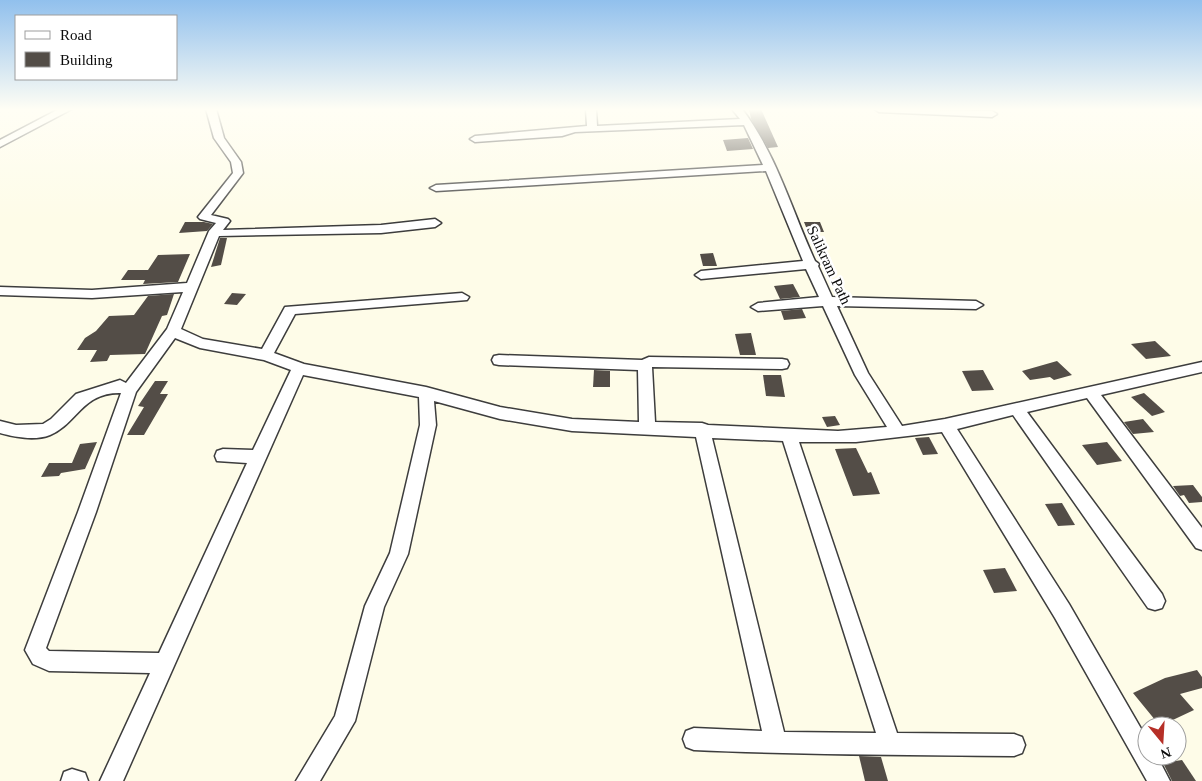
<svg xmlns="http://www.w3.org/2000/svg" width="1202" height="781" font-family="Georgia,serif">
<style>
.building{fill:#534d47}
.lines{fill:none;stroke-linecap:round;stroke-linejoin:round}
.minor-casing{stroke:#3d3d3d;stroke-width:3}
.minor{fill:#fff;fill-rule:evenodd}
.labels{text-anchor:middle;dominant-baseline:central;stroke-width:5;stroke-linejoin:round;paint-order:stroke}
.street-label{font-size:15px;fill:#0a0a0a;stroke:#fff}
</style>
<rect width="100%" height="100%" fill="#fefce8"/>
<g class="building">
<path d="M 749,109 L 761,109 L 778,147 L 768,148 L 751,119 Z"/>
<path d="M 748,138 L 753,149 L 727,151 L 723,140 Z"/>
<path d="M 185,222 L 204,222 L 213,224 L 207,231 L 179,233 Z"/>
<path d="M 804,222 L 820,222 L 824,232 L 808,232 Z"/>
<path d="M 220,238 L 227,238 L 221,265 L 211,267 Z"/>
<path d="M 713,253 L 717,266 L 703,266 L 700,254 Z"/>
<path d="M 190,254 L 178,282 L 143,284 L 145,280 L 121,280 L 128,270 L 148,270 L 158,255 Z"/>
<path d="M 793,284 L 800,297 L 780,299 L 774,286 Z"/>
<path d="M 232,293 L 246,294 L 237,305 L 224,304 Z"/>
<path d="M 174,294 L 167,315 L 162,316 L 145,354 L 110,355 L 107,361 L 90,362 L 97,350 L 77,350 L 85,338 L 96,331 L 109,316 L 134,315 L 148,296 Z"/>
<path d="M 802,309 L 806,318 L 784,320 L 781,311 Z"/>
<path d="M 751,333 L 756,355 L 740,355 L 735,334 Z"/>
<path d="M 1155,341 L 1171,356 L 1146,359 L 1131,344 Z"/>
<path d="M 1057,361 L 1072,375 L 1054,380 L 1050,377 L 1030,380 L 1022,371 Z"/>
<path d="M 594,370 L 610,371 L 610,387 L 593,387 Z"/>
<path d="M 983,370 L 994,390 L 972,391 L 962,371 Z"/>
<path d="M 763,375 L 781,375 L 785,397 L 766,396 Z"/>
<path d="M 155,381 L 168,381 L 160,394 L 168,394 L 144,435 L 127,435 L 144,407 L 138,406 Z"/>
<path d="M 1144,393 L 1165,412 L 1152,416 L 1131,397 Z"/>
<path d="M 835,416 L 840,425 L 827,427 L 822,417 Z"/>
<path d="M 1143,419 L 1154,432 L 1133,434 L 1124,422 Z"/>
<path d="M 929,437 L 938,454 L 923,455 L 915,438 Z"/>
<path d="M 97,442 L 85,469 L 61,473 L 59,476 L 41,477 L 49,463 L 72,463 L 80,444 Z"/>
<path d="M 1107,442 L 1122,461 L 1097,465 L 1082,445 Z"/>
<path d="M 856,448 L 868,473 L 871,472 L 880,494 L 853,496 L 835,449 Z"/>
<path d="M 1193,485 L 1202,497 L 1202,502 L 1189,503 L 1184,495 L 1180,496 L 1173,486 Z"/>
<path d="M 1062,503 L 1075,525 L 1058,526 L 1045,504 Z"/>
<path d="M 1005,568 L 1017,591 L 994,593 L 983,570 Z"/>
<path d="M 1197,670 L 1202,677 L 1202,688 L 1180,694 L 1194,710 L 1160,726 L 1133,693 L 1165,678 Z"/>
<path d="M 859,756 L 881,757 L 888,781 L 865,781 Z"/>
<path d="M 1182,760 L 1196,781 L 1172,781 L 1163,763 Z"/>
</g>
<g class="lines">
<g class="minor-casing">
<g id="minor">
<path d="M 59,109 L 72,109 L 0,147 L 0,140 Z"/>
<path d="M 206,109 L 216,109 L 224,138 L 241,162 L 243,173 L 211,215 L 228,219 L 230,221 L 223,230 L 381,225 L 435,219 L 441,223 L 435,227 L 381,233 L 219,236 L 181,329 L 203,339 L 262,349 L 285,307 L 462,293 L 469,297 L 467,300 L 295,314 L 274,353 L 304,364 L 426,387 L 500,407 L 572,419 L 639,422 L 638,370 L 499,365 L 494,364 L 492,360 L 494,356 L 499,355 L 642,360 L 649,357 L 782,359 L 787,360 L 789,364 L 787,368 L 782,369 L 652,367 L 655,422 L 702,423 L 708,425 L 838,431 L 887,427 L 855,375 L 823,306 L 758,311 L 751,307 L 758,303 L 819,297 L 806,269 L 701,279 L 695,275 L 701,271 L 803,261 L 766,171 L 436,191 L 430,188 L 436,185 L 763,165 L 744,125 L 575,132 L 562,136 L 475,142 L 470,139 L 475,136 L 587,126 L 586,109 L 596,109 L 597,126 L 740,119 L 732,109 L 742,109 C 776,153 792,211 815,261 L 819,264 L 818,266 L 832,297 L 976,301 L 983,305 L 976,309 L 837,306 L 868,373 L 902,426 L 945,419 L 1202,362 L 1202,372 L 1101,395 L 1202,528 L 1202,550 L 1196,548 L 1087,398 L 1027,412 L 1162,594 L 1165,601 L 1162,608 L 1155,610 L 1148,608 L 1013,415 L 957,429 L 1069,604 L 1147,739 L 1147,756 L 1157,756 L 1170,781 L 1147,781 L 1055,618 L 942,432 L 856,442 L 799,442 L 897,733 L 1014,734 L 1022,737 L 1025,745 L 1022,753 L 1014,756 C 907,755 801,755 694,750 L 686,747 L 683,739 L 686,731 L 694,728 L 762,731 L 696,437 L 572,431 L 500,419 L 434,401 L 436,425 L 408,554 L 384,607 L 355,721 L 320,781 L 296,781 L 335,716 L 365,606 L 390,553 L 420,425 L 419,397 L 303,375 L 123,781 L 100,781 L 150,673 L 49,671 L 33,664 L 25,650 L 78,512 L 121,393 C 82,392 77,424 50,435 C 35,441 14,437 0,433 L 0,421 L 16,425 L 43,424 L 51,419 L 76,394 L 120,380 L 126,383 L 167,329 L 183,292 L 92,298 L 0,295 L 0,287 L 92,290 L 187,283 L 209,231 L 216,223 L 200,219 L 198,217 L 233,173 L 231,162 L 214,138 ZM 175,338 L 200,348 L 264,360 L 291,370 L 253,450 L 223,449 L 217,451 L 215,456 L 217,461 L 247,463 L 159,653 L 49,651 L 46,648 L 96,512 L 136,392 ZM 712,438 L 783,441 L 876,733 L 784,732 Z"/>
<path d="M 874,109 L 992,111 L 997,114 L 992,117 L 879,112 Z"/>
<path d="M 72,769 L 85,773 L 88,781 L 61,781 L 64,772 Z"/>
</g>
</g>
<use href="#minor" class="minor"/>
</g>
<linearGradient id="sky" x2="0" y2="1"><stop stop-color="#91c0ed"/><stop offset="0.5" stop-color="#fffef5"/><stop offset="1" stop-color="#fffef5" stop-opacity="0"/></linearGradient>
<rect width="1202" height="219" fill="url(#sky)"/>
<g class="labels">
<g class="street-label">
<text transform="translate(829 265) rotate(65)">Salikram Path</text>
</g>
</g>
<rect x="15" y="15" width="162" height="65" fill="#ffffff" stroke="#9d9d9d"/>
<rect x="25" y="31" width="25" height="8" fill="#ffffff" stroke="#9d9d9d"/>
<text x="60" y="40" font-size="15" fill="#0a0a0a">Road</text>
<rect x="25" y="52" width="25" height="15" fill="#534d47" stroke="#9d9d9d"/>
<text x="60" y="65" font-size="15" fill="#0a0a0a">Building</text>
<g transform="translate(1162 741) rotate(162)"><circle r="24" fill="#ffffff" stroke="#9d9d9d"/>
<path d="M0-4L9 19L0 12L-9 19Z" fill="#b62f27"/>
<text y="-8" font-size="14" font-weight="bold" text-anchor="middle" fill="#0a0a0a">N</text>
</g>
</svg>
